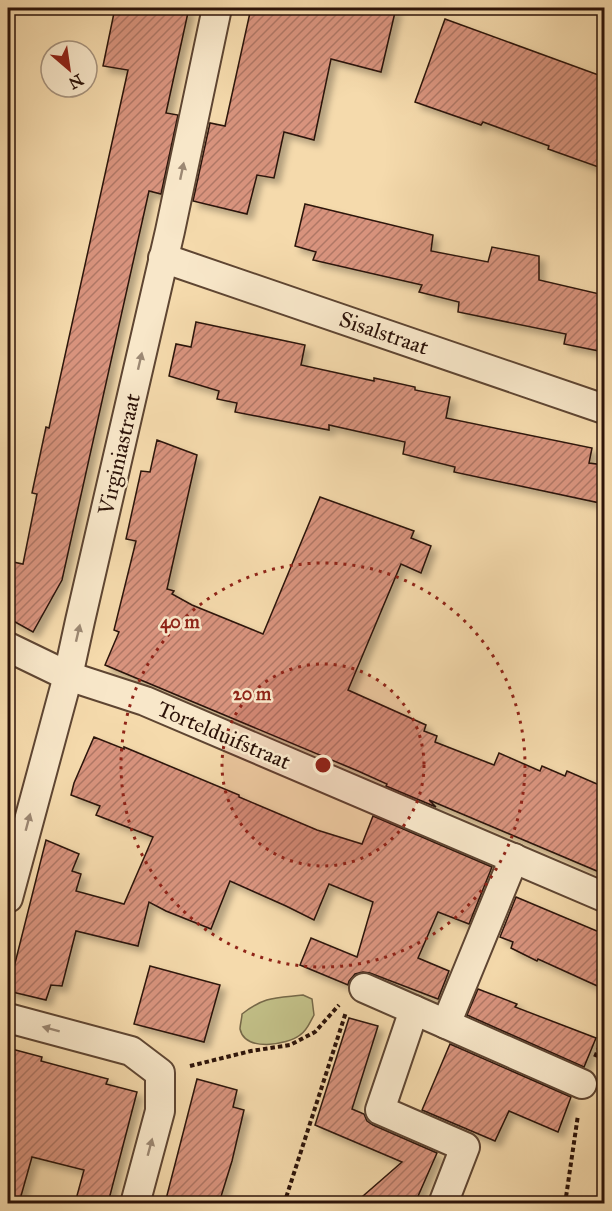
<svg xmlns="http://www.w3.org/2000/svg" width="612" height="1211" font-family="'IM FELL Great Primer',serif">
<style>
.park{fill:#c1be86;stroke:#766848;stroke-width:1.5}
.building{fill:url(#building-hatch);stroke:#2c1309;stroke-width:1.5;filter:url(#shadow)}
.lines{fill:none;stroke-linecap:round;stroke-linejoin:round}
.street-casing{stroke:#5e4532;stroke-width:32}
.path{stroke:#2c1309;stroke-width:4;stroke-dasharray:4.5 3;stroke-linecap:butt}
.street{stroke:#f8e7c9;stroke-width:28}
.oneway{fill:#9c8873}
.ring{fill:none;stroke:#8f2418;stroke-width:3;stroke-dasharray:3 6}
.labels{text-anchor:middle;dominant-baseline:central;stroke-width:5;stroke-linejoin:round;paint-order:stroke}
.street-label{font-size:22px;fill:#2c1309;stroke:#f8e7c9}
.centre{fill:#8f2418;stroke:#f8e7c9;stroke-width:3}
.ring-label{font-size:18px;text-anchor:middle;font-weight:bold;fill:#8f2418;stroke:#f8e7c9;stroke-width:5;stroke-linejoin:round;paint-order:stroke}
</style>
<defs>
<pattern id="building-hatch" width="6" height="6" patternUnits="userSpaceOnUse" patternTransform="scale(1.5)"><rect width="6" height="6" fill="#d8937d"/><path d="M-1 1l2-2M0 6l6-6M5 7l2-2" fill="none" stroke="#af7765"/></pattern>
<filter id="shadow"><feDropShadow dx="5.5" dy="5.5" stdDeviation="3" flood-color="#0004"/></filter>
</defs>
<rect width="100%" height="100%" fill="#f5daac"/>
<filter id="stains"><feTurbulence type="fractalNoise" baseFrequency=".00333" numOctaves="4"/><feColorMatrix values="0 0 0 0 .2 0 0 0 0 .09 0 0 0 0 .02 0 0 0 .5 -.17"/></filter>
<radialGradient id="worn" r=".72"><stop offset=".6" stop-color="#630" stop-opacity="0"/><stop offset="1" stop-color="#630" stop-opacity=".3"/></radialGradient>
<path class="park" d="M 303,995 L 312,999 L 314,1015 C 310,1022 307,1031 300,1035 C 287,1045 245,1052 240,1029 C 240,1025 242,1018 242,1014 C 265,996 276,998 303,995 Z"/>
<g class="building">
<path d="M 115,8 L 189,8 L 166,113 L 178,115 L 161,194 L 149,191 L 62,580 L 33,632 L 8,618 L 8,561 L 23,564 L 37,494 L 32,493 L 46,427 L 49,428 L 128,70 L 103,66 Z"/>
<path d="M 251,8 L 396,8 L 381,72 L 331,59 L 314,140 L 284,132 L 274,178 L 257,175 L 247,214 L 193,201 L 210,123 L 225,126 Z"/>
<path d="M 445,19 L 604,77 L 604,169 L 548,149 L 549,146 L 483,122 L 481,125 L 415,102 Z"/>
<path d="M 305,204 L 433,235 L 431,251 L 488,262 L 492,247 L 539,256 L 539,280 L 604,295 L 604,352 L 564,344 L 566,334 L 458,312 L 459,302 L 419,292 L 422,285 L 313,260 L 316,252 L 295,246 Z"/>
<path d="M 196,322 L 305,345 L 301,365 L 374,381 L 374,378 L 415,387 L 415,390 L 450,397 L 446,418 L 592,448 L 589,463 L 604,465 L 604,486 L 600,503 L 454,472 L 455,467 L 403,454 L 405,442 L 329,425 L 329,430 L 235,412 L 237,403 L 217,399 L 219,391 L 169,376 L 176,344 L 191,347 Z"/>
<path d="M 157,440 L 197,455 L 167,589 L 174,591 L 172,594 L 192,605 L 263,634 L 320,497 L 414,531 L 411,538 L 431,546 L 421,573 L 401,564 L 348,690 L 426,725 L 424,731 L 437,736 L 435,742 L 494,765 L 499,753 L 540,771 L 542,766 L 565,776 L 567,771 L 604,787 L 604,874 L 429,800 L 436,807 L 386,786 L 387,784 L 358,771 L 105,665 L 119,632 L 114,630 L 136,541 L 126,539 L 141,471 L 150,472 Z"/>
<path d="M 94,737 L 124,749 L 124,747 L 239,795 L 239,797 L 317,830 L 362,844 L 373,816 L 492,867 L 469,924 L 438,912 L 418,958 L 449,971 L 438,999 L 370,973 L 363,972 L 355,974 L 349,981 L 348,985 L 300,965 L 311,938 L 357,957 L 373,902 L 329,884 L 314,920 L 286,906 L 230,881 L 211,929 L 166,911 L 149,902 L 138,946 L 76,931 L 62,986 L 51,985 L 46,1000 L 8,991 L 46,840 L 79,854 L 72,871 L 81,874 L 76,891 L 124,904 L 153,837 L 96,815 L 100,806 L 71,795 L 74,783 Z"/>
<path d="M 516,897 L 604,934 L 604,989 L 538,959 L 537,961 L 511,948 L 513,942 L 500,937 Z"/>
<path d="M 150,966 L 220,985 L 204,1042 L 134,1024 Z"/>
<path d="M 478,989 L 517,1004 L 515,1007 L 596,1038 L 584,1067 L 467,1015 Z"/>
<path d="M 349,1018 L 378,1026 L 352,1109 L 364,1114 L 367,1121 L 373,1125 L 437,1153 L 415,1203 L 355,1203 L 402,1162 L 315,1125 Z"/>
<path d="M 450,1044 L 571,1097 L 558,1132 L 509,1111 L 495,1141 L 422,1110 Z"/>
<path d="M 8,1048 L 42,1057 L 41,1061 L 108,1079 L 106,1084 L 137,1092 L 108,1203 L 75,1203 L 84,1170 L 32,1157 L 19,1203 L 8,1203 Z"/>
<path d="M 197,1079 L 237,1090 L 233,1107 L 244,1110 L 232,1161 L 219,1203 L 165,1203 Z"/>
</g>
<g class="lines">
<g class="street-casing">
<g id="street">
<path d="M 163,258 L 604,409"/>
<path d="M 8,647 L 68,676 L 145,701 L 604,897"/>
<path d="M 8,898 L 68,676 L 80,621 L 170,231 L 217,8"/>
<path d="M 364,988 L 446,1024 L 514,858"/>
<path d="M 414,1010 L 380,1110 L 465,1147 L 443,1204"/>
<path d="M 8,1018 L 131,1051 L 160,1073 L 160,1111 L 135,1204"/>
<path d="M 446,1024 L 582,1084"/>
</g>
</g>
<g class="path">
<path d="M 595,1057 L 604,1036"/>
<path d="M 190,1066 L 251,1051 L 290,1045 L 315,1032 L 339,1005"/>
<path d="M 284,1204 L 346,1012"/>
<path d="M 565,1204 L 578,1115"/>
</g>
<use href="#street" class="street"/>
</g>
<defs><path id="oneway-solid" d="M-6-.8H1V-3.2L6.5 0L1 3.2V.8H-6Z" transform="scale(1.5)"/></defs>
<g class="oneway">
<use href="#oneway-solid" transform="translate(182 171) rotate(-78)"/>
<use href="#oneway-solid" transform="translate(140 361) rotate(-77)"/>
<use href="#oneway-solid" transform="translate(78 633) rotate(-77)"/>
<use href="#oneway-solid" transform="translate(28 822) rotate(-75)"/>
<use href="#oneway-solid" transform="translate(51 1029) rotate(-165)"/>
<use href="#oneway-solid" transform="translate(150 1147) rotate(-75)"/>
</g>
<circle cx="323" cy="765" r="101" fill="#8f2418" fill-opacity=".12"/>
<g class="ring">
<circle cx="323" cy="765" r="101"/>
<circle cx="323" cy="765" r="202"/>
</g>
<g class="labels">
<g class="street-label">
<text transform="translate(384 333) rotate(19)">Sisalstraat</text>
<text transform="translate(119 454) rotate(-77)">Virginiastraat</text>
<text transform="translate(224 735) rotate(23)">Tortelduifstraat</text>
</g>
</g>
<circle cx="323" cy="765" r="9" class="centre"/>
<g class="ring-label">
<text x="180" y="628">40 m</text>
<text x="252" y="700">20 m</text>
</g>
<rect width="612" height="1211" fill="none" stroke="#f5daac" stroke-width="30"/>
<rect x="9" y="9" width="594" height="1193" fill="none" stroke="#2c1309" stroke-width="3"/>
<rect x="15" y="15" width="582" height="1181" fill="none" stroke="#2c1309" stroke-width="1.5"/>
<g transform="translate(69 69) rotate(151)"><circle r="28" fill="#f8e7c9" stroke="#a6927c" stroke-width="1.5"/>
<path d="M0-4.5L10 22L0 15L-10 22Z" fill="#8f2418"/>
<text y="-9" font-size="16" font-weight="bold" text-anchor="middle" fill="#2c1309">N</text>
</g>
<rect width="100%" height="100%" filter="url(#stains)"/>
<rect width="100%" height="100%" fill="url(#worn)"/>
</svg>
